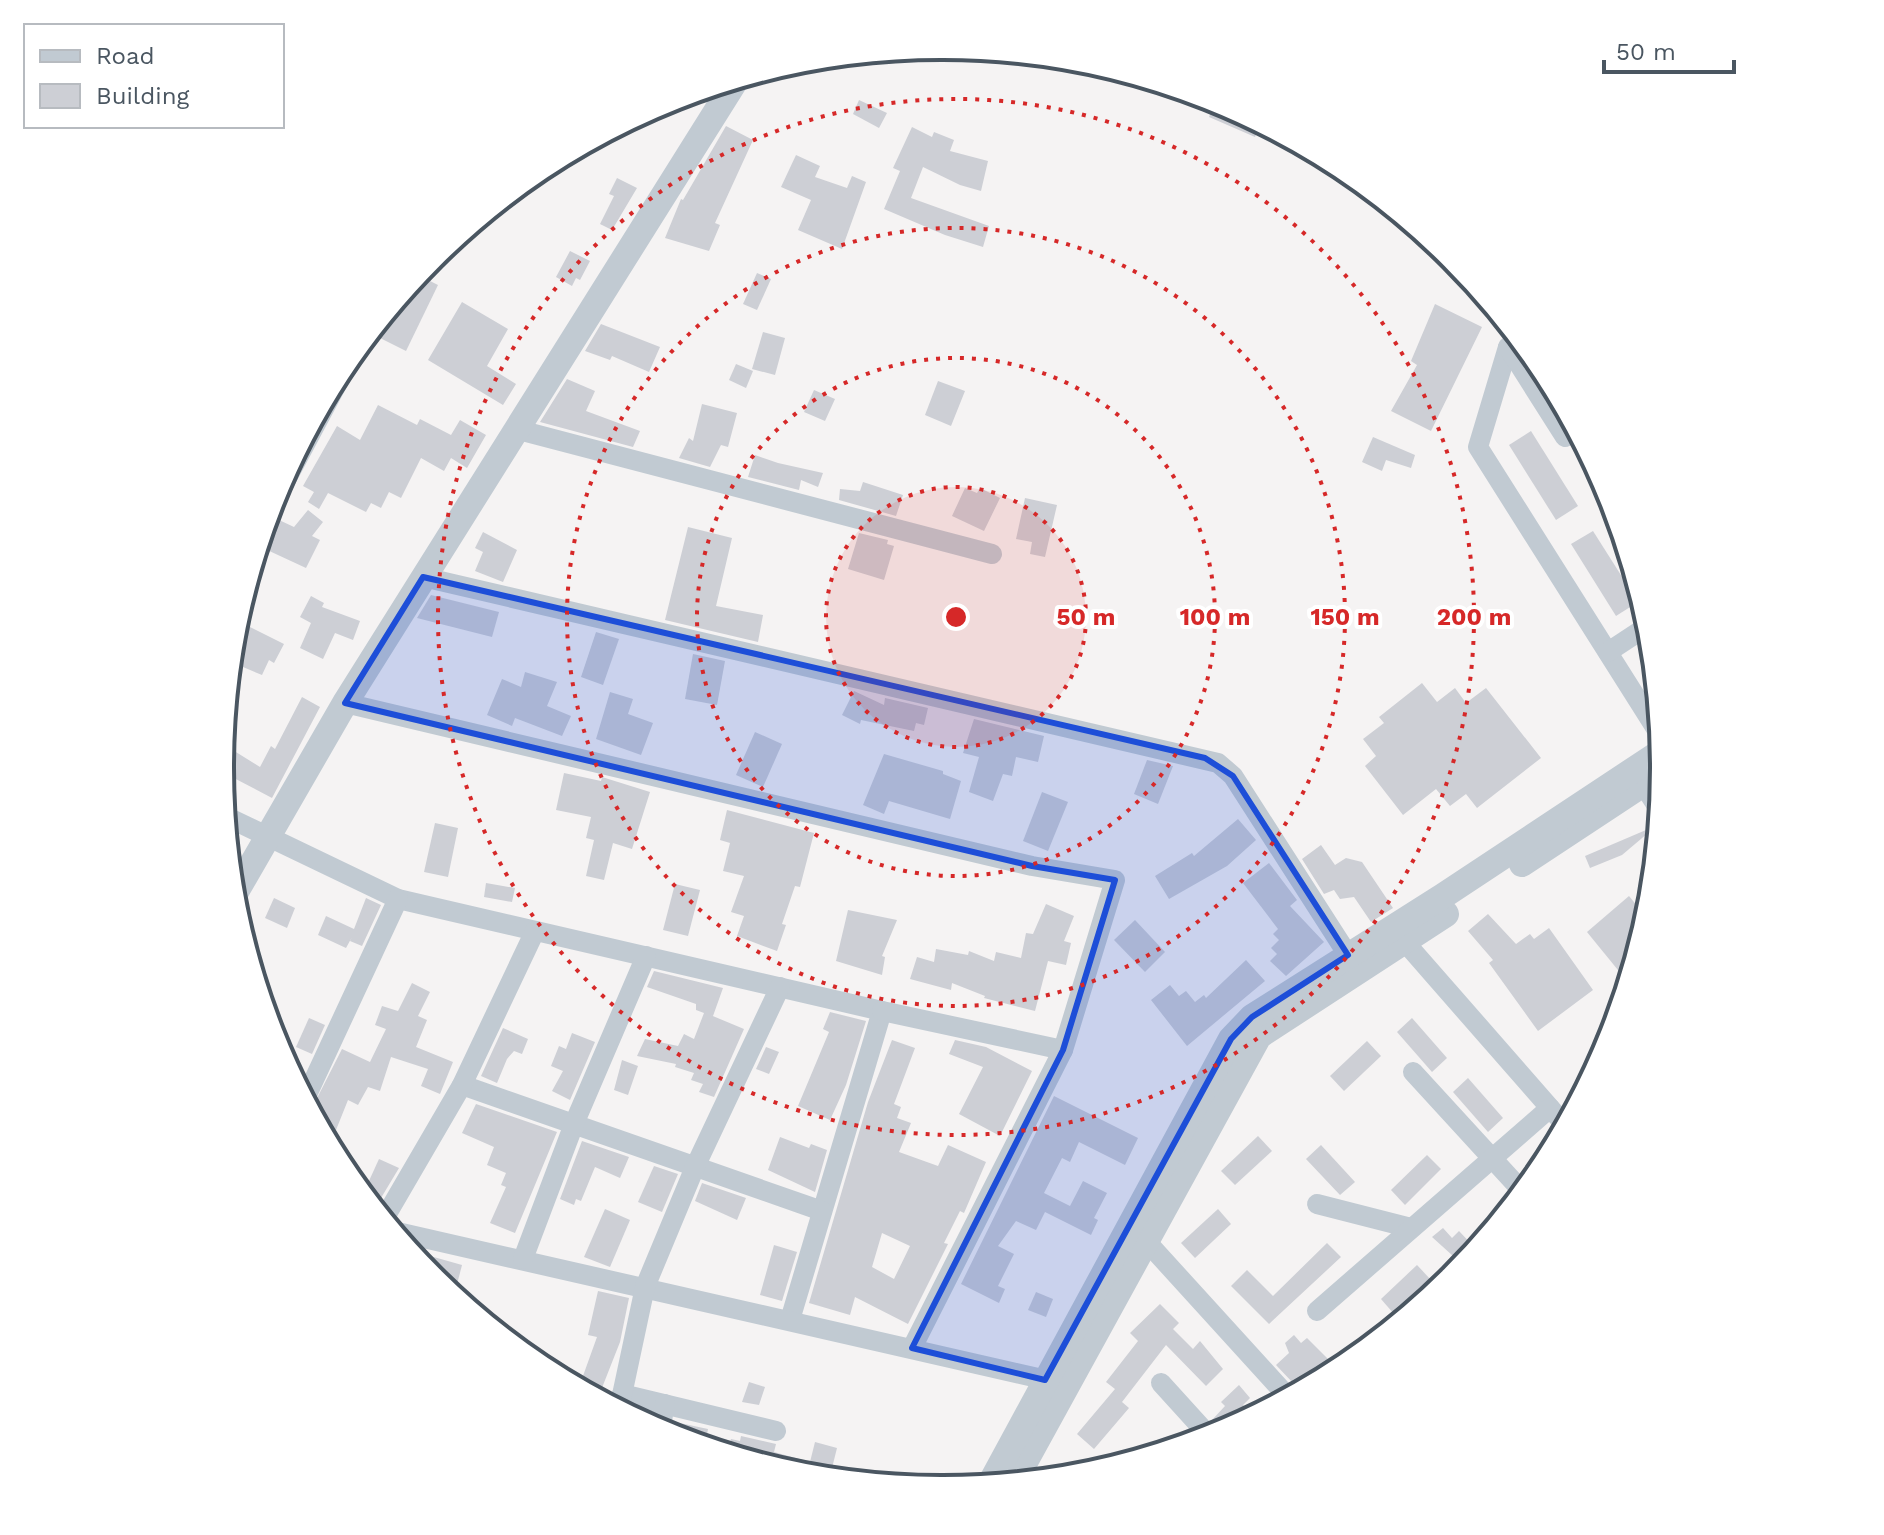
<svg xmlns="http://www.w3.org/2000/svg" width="1884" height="1535" font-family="'Work Sans',sans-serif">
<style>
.building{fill:#cdcfd5;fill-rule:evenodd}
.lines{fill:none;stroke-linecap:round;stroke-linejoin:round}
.minor{stroke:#c1cad2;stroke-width:20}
.tertiary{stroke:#c1cad2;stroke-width:26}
.marked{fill:#1d4ed8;fill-opacity:0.2;stroke:#1d4ed8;stroke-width:6;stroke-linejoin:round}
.ring{fill:none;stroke:#d62828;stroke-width:4;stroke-dasharray:4 8}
.rim{fill:none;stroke:#4a5661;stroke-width:4}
.centre{fill:#d62828;stroke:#fff;stroke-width:4}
.ring-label{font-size:24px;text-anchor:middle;font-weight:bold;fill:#d62828;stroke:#fff;stroke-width:8;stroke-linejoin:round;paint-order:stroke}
</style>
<rect width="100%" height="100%" fill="#f5f3f3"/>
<g class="building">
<path d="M 859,100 L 887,113 L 879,128 L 853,114 Z"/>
<path d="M 1216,100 L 1261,124 L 1255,137 L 1209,117 Z"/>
<path d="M 726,126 L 753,140 L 715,223 L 720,225 L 709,251 L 665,238 L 681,199 L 683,200 Z"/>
<path d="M 912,127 L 932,137 L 934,132 L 954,140 L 950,151 L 988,161 L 981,191 L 960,185 L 923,167 L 911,198 L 989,226 L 983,247 L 945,235 L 884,209 L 900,171 L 893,168 Z"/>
<path d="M 796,155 L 820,166 L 815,177 L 847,188 L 852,176 L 866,182 L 842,249 L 798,230 L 811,200 L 781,187 Z"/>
<path d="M 617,178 L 637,188 L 612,230 L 600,224 L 614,196 L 609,194 Z"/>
<path d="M 570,251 L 590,261 L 580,280 L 576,278 L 572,286 L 556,277 Z"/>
<path d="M 757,273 L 771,279 L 757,310 L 743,304 Z"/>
<path d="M 418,275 L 438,285 L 406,351 L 378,337 L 395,303 Z"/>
<path d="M 462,302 L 508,329 L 487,366 L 516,384 L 503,405 L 428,360 Z"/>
<path d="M 1435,304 L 1482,327 L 1431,431 L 1391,411 L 1417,365 L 1411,361 Z"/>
<path d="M 601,324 L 660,347 L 649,372 L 612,356 L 610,360 L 585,351 Z"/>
<path d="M 763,332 L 785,338 L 775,375 L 752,369 Z"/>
<path d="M 736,364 L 753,371 L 746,388 L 729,380 Z"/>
<path d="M 567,379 L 595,391 L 586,411 L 640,431 L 633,447 L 540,422 Z"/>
<path d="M 938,381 L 965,391 L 951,426 L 925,415 Z"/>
<path d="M 814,390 L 835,399 L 825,421 L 804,412 Z"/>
<path d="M 702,404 L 737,413 L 728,447 L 721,445 L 710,467 L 679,458 L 689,438 L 693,441 Z"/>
<path d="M 378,405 L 417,425 L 420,419 L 451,435 L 460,420 L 486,435 L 467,468 L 451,458 L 444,471 L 421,458 L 401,498 L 389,492 L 381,508 L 371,503 L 366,512 L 328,493 L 319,509 L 308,502 L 314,492 L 303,486 L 337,426 L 360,440 Z"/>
<path d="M 1531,431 L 1578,506 L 1556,520 L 1509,445 Z"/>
<path d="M 1373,437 L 1415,455 L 1411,468 L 1386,460 L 1382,471 L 1362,462 Z"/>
<path d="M 755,455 L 778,463 L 823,473 L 818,487 L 801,480 L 799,490 L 748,477 Z"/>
<path d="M 863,482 L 903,495 L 896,516 L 839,500 L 840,489 L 860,491 Z"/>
<path d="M 965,488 L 977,493 L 980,488 L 1000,498 L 984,531 L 952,516 Z"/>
<path d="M 1025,498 L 1057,505 L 1045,557 L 1030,554 L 1032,542 L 1016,539 Z"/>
<path d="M 308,510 L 323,522 L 312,536 L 320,540 L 306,568 L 265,549 L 279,520 L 294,527 Z"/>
<path d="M 688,527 L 732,538 L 716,606 L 763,615 L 758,642 L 665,620 Z"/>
<path d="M 1593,531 L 1638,602 L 1616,616 L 1571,544 Z"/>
<path d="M 483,532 L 517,550 L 503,582 L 475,571 L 483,552 L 475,548 Z"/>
<path d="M 859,533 L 888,540 L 887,544 L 894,546 L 884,580 L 848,569 Z"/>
<path d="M 431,595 L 499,612 L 492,637 L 417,618 Z"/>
<path d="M 311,596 L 324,603 L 322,607 L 360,621 L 353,640 L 335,633 L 323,659 L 300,648 L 311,623 L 300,617 Z"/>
<path d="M 240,622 L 284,644 L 274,663 L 269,660 L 262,675 L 243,667 L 230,696 L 234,635 Z"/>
<path d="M 596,632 L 619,639 L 603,685 L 581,677 Z"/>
<path d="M 693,654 L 725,661 L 717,705 L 685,699 Z"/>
<path d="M 525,672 L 557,682 L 547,706 L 571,716 L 562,736 L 515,718 L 512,726 L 487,715 L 502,679 L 521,687 Z"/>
<path d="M 1422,683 L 1437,702 L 1455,688 L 1466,703 L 1486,688 L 1541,758 L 1477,808 L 1466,794 L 1450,806 L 1436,789 L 1403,815 L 1365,766 L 1376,756 L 1363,739 L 1384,723 L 1379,717 Z"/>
<path d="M 854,691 L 884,705 L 885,698 L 928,708 L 924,725 L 916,723 L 914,731 L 861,720 L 860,724 L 842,715 Z"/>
<path d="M 610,692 L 633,699 L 628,714 L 653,723 L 641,755 L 596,739 Z"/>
<path d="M 302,697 L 320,707 L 272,798 L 230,776 L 223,789 L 223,744 L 260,767 L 271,746 L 275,749 Z"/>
<path d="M 974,719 L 1044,736 L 1038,762 L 1016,757 L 1012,776 L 1003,774 L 993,801 L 969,792 L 979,757 L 963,753 Z"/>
<path d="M 755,732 L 782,744 L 763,787 L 736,775 Z"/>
<path d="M 884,754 L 943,771 L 943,774 L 961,781 L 950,819 L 889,801 L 884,814 L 863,805 Z"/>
<path d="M 1147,760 L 1173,766 L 1158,804 L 1134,794 Z"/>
<path d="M 564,773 L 601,781 L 602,777 L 650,792 L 632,849 L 613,843 L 604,880 L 586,876 L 594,840 L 586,838 L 591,817 L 556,810 Z"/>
<path d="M 1042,792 L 1068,802 L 1048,851 L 1023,841 Z"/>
<path d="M 727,810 L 814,833 L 800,887 L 795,886 L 782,924 L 786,925 L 777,951 L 737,936 L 744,916 L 731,912 L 744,876 L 723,871 L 730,843 L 720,840 Z"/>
<path d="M 1238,819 L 1256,840 L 1227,866 L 1169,899 L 1155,876 L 1192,853 L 1194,856 Z"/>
<path d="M 435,823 L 458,828 L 448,877 L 424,872 Z"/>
<path d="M 1646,830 L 1648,833 L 1622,855 L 1590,868 L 1585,856 Z"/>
<path d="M 1321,845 L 1335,865 L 1346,858 L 1362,862 L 1393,908 L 1371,922 L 1354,897 L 1340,899 L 1334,890 L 1324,894 L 1302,859 Z"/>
<path d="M 1269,863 L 1297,900 L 1290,906 L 1324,942 L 1286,976 L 1270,961 L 1277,954 L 1271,948 L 1279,940 L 1273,934 L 1278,929 L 1243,883 Z"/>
<path d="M 486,883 L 515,888 L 512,902 L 484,897 Z"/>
<path d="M 675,884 L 700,890 L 688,936 L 663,930 Z"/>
<path d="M 1629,896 L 1647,918 L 1632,966 L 1622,975 L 1587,932 Z"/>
<path d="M 274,898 L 295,908 L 287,928 L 265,918 Z"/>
<path d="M 366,898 L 381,905 L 362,946 L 350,941 L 352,937 L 346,948 L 318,935 L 326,916 L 354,929 Z"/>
<path d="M 1046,904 L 1074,916 L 1064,941 L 1071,943 L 1066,965 L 1048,961 L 1035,1011 L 984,998 L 985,996 L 952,983 L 951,990 L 910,979 L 917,957 L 934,962 L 936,949 L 968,955 L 969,951 L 994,961 L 996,952 L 1021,958 L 1026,933 L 1033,934 Z"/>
<path d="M 848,910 L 897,920 L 882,956 L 885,957 L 882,975 L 836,961 Z"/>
<path d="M 1488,914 L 1516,944 L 1530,934 L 1534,939 L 1549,928 L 1593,990 L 1538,1031 L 1489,963 L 1493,960 L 1468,931 Z"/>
<path d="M 1135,920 L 1165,952 L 1145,972 L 1114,940 Z"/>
<path d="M 1246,960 L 1265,981 L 1187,1046 L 1151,1000 L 1170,985 L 1179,996 L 1186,991 L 1195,1002 L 1204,995 L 1206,998 Z"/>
<path d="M 654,971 L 723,988 L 713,1016 L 708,1014 L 744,1029 L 714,1097 L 699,1092 L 703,1084 L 691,1080 L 694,1073 L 675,1067 L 676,1064 L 637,1056 L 645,1039 L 678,1046 L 684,1034 L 694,1039 L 704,1013 L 696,1010 L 696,1004 L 647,987 Z"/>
<path d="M 412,983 L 430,992 L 418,1016 L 427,1020 L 416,1047 L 453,1062 L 440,1094 L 421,1086 L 428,1069 L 391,1057 L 380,1091 L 368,1087 L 358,1105 L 348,1100 L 336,1130 L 317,1122 L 311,1110 L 342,1049 L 370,1062 L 386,1029 L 375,1025 L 382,1006 L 398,1011 Z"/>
<path d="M 830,1012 L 866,1021 L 846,1085 L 830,1120 L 798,1106 L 829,1032 L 823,1029 Z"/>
<path d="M 309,1018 L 325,1025 L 312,1054 L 296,1047 Z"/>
<path d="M 1412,1018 L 1447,1058 L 1432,1072 L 1397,1032 Z"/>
<path d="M 503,1028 L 528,1039 L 522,1054 L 514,1051 L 507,1059 L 497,1083 L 481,1076 Z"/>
<path d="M 572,1033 L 595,1042 L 570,1100 L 552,1091 L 563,1071 L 551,1066 L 559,1046 L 566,1049 Z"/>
<path d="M 892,1040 L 915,1048 L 894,1104 L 901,1107 L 897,1118 L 911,1123 L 899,1152 L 938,1166 L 948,1145 L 986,1162 L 964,1213 L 960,1211 L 944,1243 L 948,1244 L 908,1324 L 855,1297 L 850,1315 L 809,1303 L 868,1102 ZM 882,1233 L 910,1246 L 894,1279 L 872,1267 Z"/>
<path d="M 955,1040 L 986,1047 L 1032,1071 L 1000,1136 L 959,1114 L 983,1067 L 949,1054 Z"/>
<path d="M 1367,1041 L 1381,1056 L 1344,1091 L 1330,1076 Z"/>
<path d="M 766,1047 L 779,1052 L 769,1074 L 756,1069 Z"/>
<path d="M 622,1060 L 638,1066 L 628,1095 L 614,1090 Z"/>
<path d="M 1468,1078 L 1503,1118 L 1488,1132 L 1453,1092 Z"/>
<path d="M 1054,1096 L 1138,1138 L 1125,1165 L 1079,1142 L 1070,1162 L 1062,1158 L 1044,1193 L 1070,1206 L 1083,1181 L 1107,1193 L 1094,1218 L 1098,1220 L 1091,1235 L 1045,1212 L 1036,1230 L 1016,1221 L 998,1246 L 1014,1254 L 998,1286 L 1005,1289 L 999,1303 L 961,1284 Z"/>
<path d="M 476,1104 L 557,1132 L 515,1233 L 490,1223 L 506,1187 L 501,1185 L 506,1173 L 487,1165 L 494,1147 L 462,1133 Z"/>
<path d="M 1258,1136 L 1272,1151 L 1235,1185 L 1221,1171 Z"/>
<path d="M 780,1137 L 809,1148 L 811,1144 L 827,1150 L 815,1192 L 768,1170 Z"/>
<path d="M 582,1141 L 629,1157 L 620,1178 L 595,1167 L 581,1201 L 576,1199 L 574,1205 L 560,1199 Z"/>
<path d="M 1321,1145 L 1355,1182 L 1340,1195 L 1306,1159 Z"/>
<path d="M 1427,1155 L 1441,1169 L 1405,1205 L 1391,1190 Z"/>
<path d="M 379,1159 L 399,1168 L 375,1208 L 363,1194 Z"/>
<path d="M 654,1166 L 678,1174 L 662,1212 L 638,1202 Z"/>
<path d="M 702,1183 L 746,1198 L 737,1220 L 695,1201 Z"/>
<path d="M 605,1209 L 630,1220 L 610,1267 L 584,1257 Z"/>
<path d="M 1218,1209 L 1231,1224 L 1195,1258 L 1181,1243 Z"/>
<path d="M 1443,1228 L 1452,1238 L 1459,1231 L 1476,1249 L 1463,1265 L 1432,1237 Z"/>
<path d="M 1327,1243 L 1341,1257 L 1269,1324 L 1231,1286 L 1247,1270 L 1273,1296 Z"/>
<path d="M 774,1245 L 797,1252 L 782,1301 L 760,1295 Z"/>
<path d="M 409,1250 L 462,1265 L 454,1296 L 432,1277 Z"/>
<path d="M 1417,1265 L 1431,1280 L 1394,1314 L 1381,1299 Z"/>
<path d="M 598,1291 L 629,1298 L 620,1342 L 598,1398 L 579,1387 L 597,1337 L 588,1335 Z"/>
<path d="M 1036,1292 L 1053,1299 L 1046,1317 L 1028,1310 Z"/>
<path d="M 1160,1304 L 1179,1323 L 1173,1329 L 1193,1349 L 1200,1341 L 1223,1369 L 1206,1386 L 1166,1345 L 1122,1402 L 1129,1408 L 1094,1449 L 1077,1434 L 1115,1389 L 1106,1382 L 1138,1341 L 1130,1333 Z"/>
<path d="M 1294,1335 L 1301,1343 L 1307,1338 L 1334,1365 L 1327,1372 L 1329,1375 L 1306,1387 L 1294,1384 L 1276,1365 L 1289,1353 L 1285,1343 Z"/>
<path d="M 749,1382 L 765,1387 L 759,1405 L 742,1402 Z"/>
<path d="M 1239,1385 L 1250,1398 L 1243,1405 L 1251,1412 L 1223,1432 L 1212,1420 L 1225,1406 L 1221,1402 Z"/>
<path d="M 675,1422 L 708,1429 L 705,1446 L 672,1436 Z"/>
<path d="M 741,1436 L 776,1444 L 774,1452 L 810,1462 L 815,1442 L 837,1448 L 832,1468 L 847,1472 L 845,1479 L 801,1475 L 727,1452 L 731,1439 L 740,1441 Z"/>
</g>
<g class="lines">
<g class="minor">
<path d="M 1519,339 L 1508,347 L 1478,447 L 1660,735"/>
<path d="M 1508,347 L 1565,437 L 1576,430"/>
<path d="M 515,429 L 992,554"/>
<path d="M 270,510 L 353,354"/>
<path d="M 423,577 L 1218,763 L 1233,776 L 1348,955"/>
<path d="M 1608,652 L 1649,625"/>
<path d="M 345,703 L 1032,866 L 1115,880 L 1063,1050 L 912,1348"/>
<path d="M 1635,772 L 1659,809"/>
<path d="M 225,816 L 398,899 L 882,1011 L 790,1320"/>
<path d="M 1397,933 L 1565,1125"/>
<path d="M 882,1011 L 1063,1050"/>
<path d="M 1413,1072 L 1523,1192"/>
<path d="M 462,1085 L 822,1211"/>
<path d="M 305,1099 L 398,899"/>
<path d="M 1317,1204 L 1411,1228"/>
<path d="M 384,1219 L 462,1085 L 535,931"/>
<path d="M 393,1231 L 1060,1383"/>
<path d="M 1137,1231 L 1288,1397"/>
<path d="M 523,1259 L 574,1124 L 646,956"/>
<path d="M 1317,1311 L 1550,1108"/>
<path d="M 1161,1383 L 1210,1437"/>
<path d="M 622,1394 L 776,1431"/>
<path d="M 619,1409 L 645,1287 L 695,1167 L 780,987"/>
<path d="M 660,1431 L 665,1404"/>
</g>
<g class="tertiary">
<path d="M 1522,864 L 1663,771"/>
<path d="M 233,897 L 345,703 L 736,80"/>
<path d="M 1014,1482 L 1259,1036 L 1446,914"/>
<path d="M 990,1484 L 1231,1039 L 1252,1017 L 1443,896 L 1662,751"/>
</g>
</g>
<path class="marked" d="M 423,577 L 1205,758 L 1233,776 L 1348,955 L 1252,1017 L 1231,1039 L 1045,1380 L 912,1348 L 1063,1050 L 1115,880 L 1032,866 L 345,703 Z"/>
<circle cx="956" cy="617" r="130" fill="#d62828" fill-opacity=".12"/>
<g class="ring">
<circle cx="956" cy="617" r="130"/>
<circle cx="956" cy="617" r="259"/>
<circle cx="956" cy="617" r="389"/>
<circle cx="956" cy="617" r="518"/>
</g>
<path d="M0 0H1884V1535H0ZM941 60H943A707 707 0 0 1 1650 767V768A707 707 0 0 1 943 1475H941A707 707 0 0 1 234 768V767A707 707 0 0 1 941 60Z" fill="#fff" fill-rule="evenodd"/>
<path class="rim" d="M941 60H943A707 707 0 0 1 1650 767V768A707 707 0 0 1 943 1475H941A707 707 0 0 1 234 768V767A707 707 0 0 1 941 60Z"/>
<circle cx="956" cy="617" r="12" class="centre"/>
<g class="ring-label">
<text x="1086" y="625">50 m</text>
<text x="1215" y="625">100 m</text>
<text x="1345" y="625">150 m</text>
<text x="1474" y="625">200 m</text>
</g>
<rect x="24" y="24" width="260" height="104" fill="#ffffff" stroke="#b7bbc0" stroke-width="2"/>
<rect x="40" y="50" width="40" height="12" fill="#c1cad2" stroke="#b7bbc0" stroke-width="2"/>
<text x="96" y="64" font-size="24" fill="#4a5661">Road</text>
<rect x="40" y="84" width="40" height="24" fill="#cdcfd5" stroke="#b7bbc0" stroke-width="2"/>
<text x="96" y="104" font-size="24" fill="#4a5661">Building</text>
<path d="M1604 60v12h130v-12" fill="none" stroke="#4a5661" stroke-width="4"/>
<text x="1616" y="60" font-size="24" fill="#4a5661" stroke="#ffffff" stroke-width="6" paint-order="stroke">50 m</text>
</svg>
